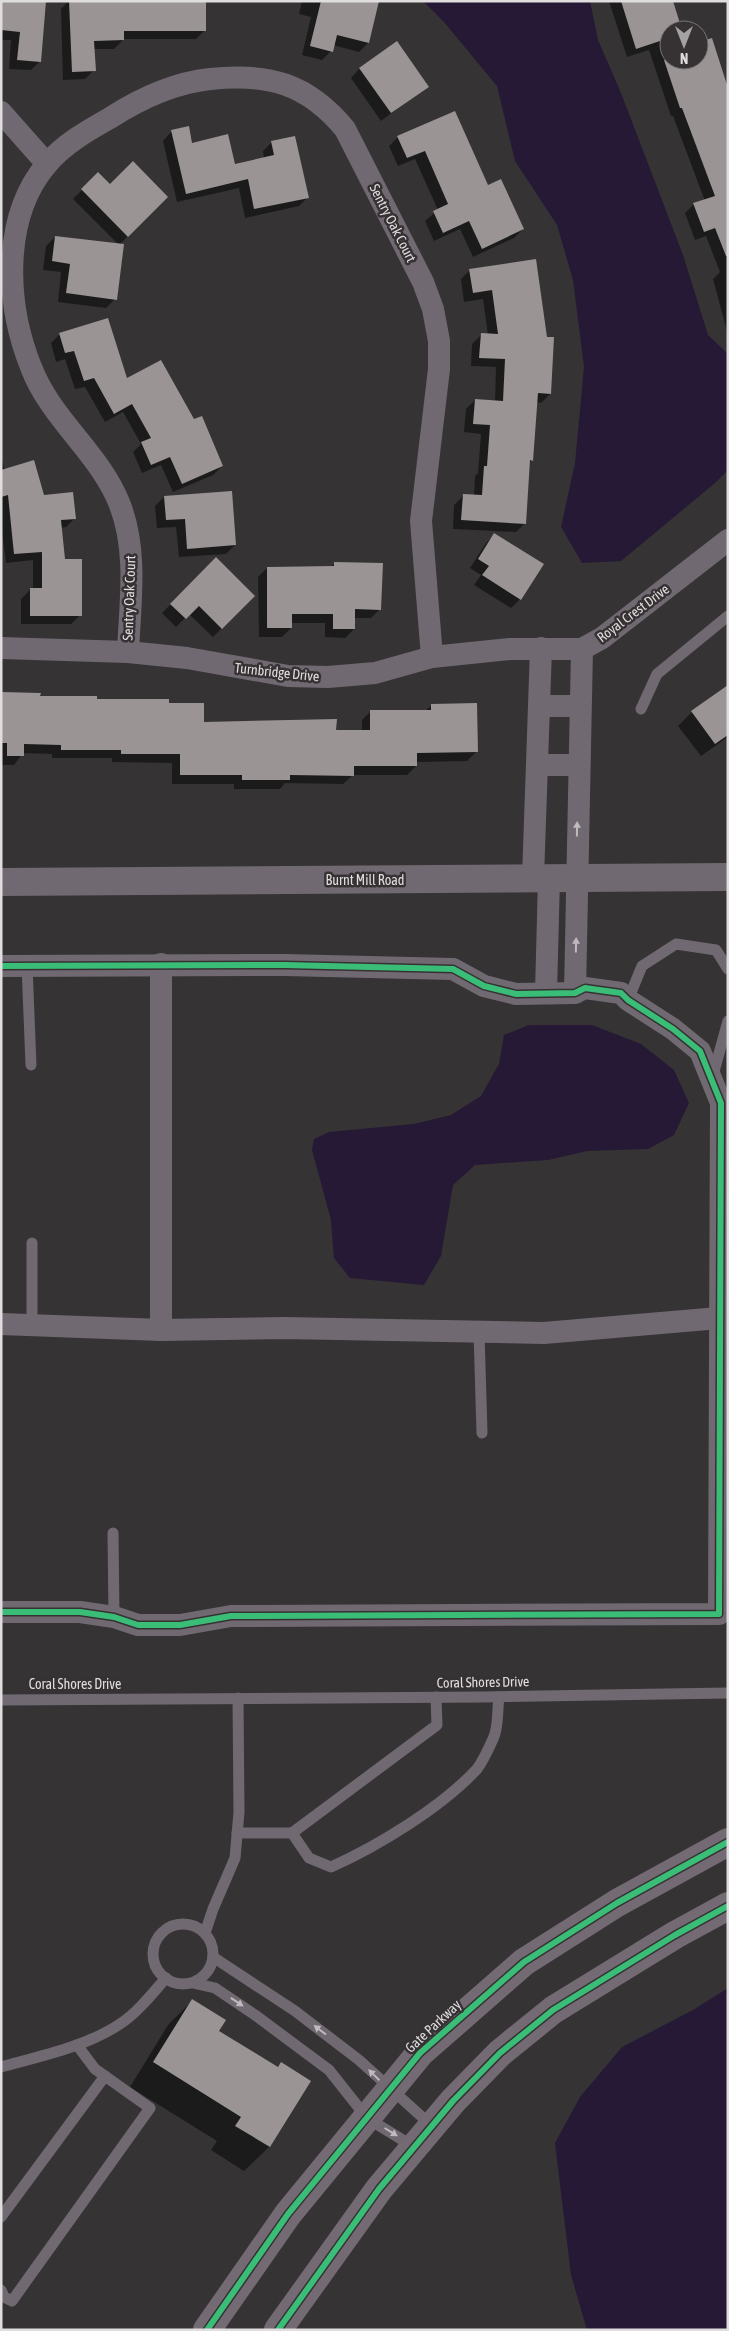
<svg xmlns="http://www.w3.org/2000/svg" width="729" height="2331" font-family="'Asap Condensed',sans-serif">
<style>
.water{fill:#261935}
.shadow{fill:#0007}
.building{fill:#9b9495}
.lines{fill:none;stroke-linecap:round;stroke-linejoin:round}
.service{stroke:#716971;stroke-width:11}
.minor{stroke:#716971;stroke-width:22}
.tertiary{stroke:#716971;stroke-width:28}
.secondary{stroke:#746a74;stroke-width:28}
.cycleway-casing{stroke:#363234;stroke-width:9}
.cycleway{stroke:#3abd76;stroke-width:6}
.oneway{fill:#bfbabd}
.labels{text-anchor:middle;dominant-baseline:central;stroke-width:5;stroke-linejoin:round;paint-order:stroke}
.street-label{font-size:14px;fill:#e0ddde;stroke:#363234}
</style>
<rect width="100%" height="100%" fill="#353334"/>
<g class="water">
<path d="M 423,1 L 590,1 L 598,40 L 621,93 L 683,255 L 708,335 L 728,354 L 728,470 L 715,483 L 621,561 L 582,563 L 561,527 L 575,463 L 584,367 L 573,280 L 557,225 L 515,161 L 497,86 L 444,22 Z"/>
<path d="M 529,1025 L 592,1025 L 641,1044 L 674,1070 L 689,1103 L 674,1135 L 648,1149 L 587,1151 L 548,1160 L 475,1165 L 453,1185 L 441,1256 L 424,1285 L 350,1278 L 334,1258 L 331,1220 L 312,1150 L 314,1139 L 329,1132 L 414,1124 L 451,1115 L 481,1096 L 499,1064 L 504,1035 Z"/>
<path d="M 728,1988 L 728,2330 L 587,2330 L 571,2275 L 555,2143 L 580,2097 L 622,2047 L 693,2010 Z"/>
</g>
<g class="shadow">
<path d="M 1,1 L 40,61 L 31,70 L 9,69 L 11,40 L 1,40 Z"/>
<path d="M 69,1 L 205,1 L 205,30 L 196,39 L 124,39 L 114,49 L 93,49 L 94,70 L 85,79 L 63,80 L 61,9 Z"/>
<path d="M 302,1 L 378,1 L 368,43 L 359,52 L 333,45 L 331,51 L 322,60 L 302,55 L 311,17 L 299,14 Z"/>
<path d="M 609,1 L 674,1 L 672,2 L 681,30 L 669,30 L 669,60 L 699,60 L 699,43 L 728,92 L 728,335 L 713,279 L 720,272 L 706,236 L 695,240 L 685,213 L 694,204 L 705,201 L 673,116 L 671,116 L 649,50 L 627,57 Z"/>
<path d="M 397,43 L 427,86 L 381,121 L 351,78 L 359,69 Z"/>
<path d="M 455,112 L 487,187 L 523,229 L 514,238 L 473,257 L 460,229 L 434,241 L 425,221 L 438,210 L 415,159 L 398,166 L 389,146 L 398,137 Z"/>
<path d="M 171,132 L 234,165 L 264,159 L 263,151 L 272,142 L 308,197 L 299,206 L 245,218 L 239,188 L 177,202 L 163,141 Z"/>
<path d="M 98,174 L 110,186 L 167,197 L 119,245 L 73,199 Z"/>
<path d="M 55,237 L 115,299 L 106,308 L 58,302 L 61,272 L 43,270 L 46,246 Z"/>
<path d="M 535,260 L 550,394 L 541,403 L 536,402 L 532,460 L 528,464 L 525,523 L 516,532 L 453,529 L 454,505 L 463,496 L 474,496 L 475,476 L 478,473 L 481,434 L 464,432 L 466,409 L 475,400 L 495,402 L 496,367 L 471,366 L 472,344 L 481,335 L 488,335 L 483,299 L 464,302 L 461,279 L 470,270 Z"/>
<path d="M 60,334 L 126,380 L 222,466 L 213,475 L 173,492 L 161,465 L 142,473 L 133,452 L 141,444 L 123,412 L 105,422 L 85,387 L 75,389 L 65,359 L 56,362 L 51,343 Z"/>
<path d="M 1,457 L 5,470 L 75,518 L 66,527 L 60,528 L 64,560 L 80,615 L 71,624 L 21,624 L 21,599 L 30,590 L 33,590 L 33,560 L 6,563 L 1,522 Z"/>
<path d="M 164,497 L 235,545 L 226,554 L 179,557 L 176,527 L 157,528 L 155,506 Z"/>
<path d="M 494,535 L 520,599 L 511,608 L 474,585 L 481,575 L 470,568 L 486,543 Z"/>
<path d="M 216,559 L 254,596 L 213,637 L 189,614 L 176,627 L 162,613 Z"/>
<path d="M 335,563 L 380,609 L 371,618 L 354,618 L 354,629 L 345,638 L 325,637 L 325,623 L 291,623 L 291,628 L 282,637 L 259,637 L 258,577 L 267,568 L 331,567 Z"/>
<path d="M 728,687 L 728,737 L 701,756 L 678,726 L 692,712 Z"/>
<path d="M 1,694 L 168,704 L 203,723 L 335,731 L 362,731 L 362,720 L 371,711 L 425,711 L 432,705 L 476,752 L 467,761 L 416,762 L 416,766 L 407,775 L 353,775 L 343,784 L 285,783 L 280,789 L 234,789 L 234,784 L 172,784 L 172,763 L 112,762 L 112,758 L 52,758 L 52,754 L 23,753 L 14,765 L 1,765 Z"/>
<path d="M 192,2001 L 218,2031 L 277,2068 L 281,2064 L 309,2081 L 269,2147 L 244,2171 L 211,2150 L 217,2141 L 130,2087 L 168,2025 Z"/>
</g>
<g class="building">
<path d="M 1,1 L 46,1 L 41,62 L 17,60 L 20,32 L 1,30 Z"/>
<path d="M 69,1 L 206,1 L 206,31 L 124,31 L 124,40 L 94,41 L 96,71 L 72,72 Z"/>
<path d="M 321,1 L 379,1 L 369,43 L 337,35 L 333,52 L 310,46 Z"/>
<path d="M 621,1 L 673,1 L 682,30 L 669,30 L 669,38 L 636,49 Z"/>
<path d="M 712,38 L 728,88 L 728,256 L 726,256 L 715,228 L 704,232 L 693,203 L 715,196 L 682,108 L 680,108 L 664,60 L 699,60 L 699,42 Z"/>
<path d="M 397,41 L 429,87 L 391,113 L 359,68 Z"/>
<path d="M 455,111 L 488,185 L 501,179 L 524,229 L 482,249 L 469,221 L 443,233 L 433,211 L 448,204 L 425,151 L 407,158 L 397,136 Z"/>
<path d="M 189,126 L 192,143 L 228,134 L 235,164 L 274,155 L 271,141 L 295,136 L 309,198 L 254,209 L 248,179 L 186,194 L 171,130 Z"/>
<path d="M 133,161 L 168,197 L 128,237 L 81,189 L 98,172 L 110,184 Z"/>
<path d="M 55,236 L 124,244 L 117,300 L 66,293 L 70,264 L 52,261 Z"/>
<path d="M 536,259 L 547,337 L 554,337 L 551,394 L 538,393 L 533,461 L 530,460 L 526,524 L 461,520 L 463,494 L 482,495 L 484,466 L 487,466 L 490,425 L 473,424 L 475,399 L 503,401 L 505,359 L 479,358 L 481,333 L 498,334 L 492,290 L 473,293 L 469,269 Z"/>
<path d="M 108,318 L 127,378 L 161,360 L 194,419 L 202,416 L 223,466 L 182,484 L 170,457 L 151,465 L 141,442 L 151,438 L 132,404 L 114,414 L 94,378 L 84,381 L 74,351 L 65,353 L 59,333 Z"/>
<path d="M 34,460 L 44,495 L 73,492 L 76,519 L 61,520 L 65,559 L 82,559 L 82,616 L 30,616 L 30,588 L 42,588 L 42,552 L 14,554 L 8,495 L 1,497 L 1,470 Z"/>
<path d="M 232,491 L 236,545 L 187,549 L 185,519 L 166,520 L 164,496 Z"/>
<path d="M 494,533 L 544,564 L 521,600 L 482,575 L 489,566 L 478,559 Z"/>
<path d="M 216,557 L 255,596 L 222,629 L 199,606 L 186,619 L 170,604 Z"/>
<path d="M 334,562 L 383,563 L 381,610 L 355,609 L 355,629 L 333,629 L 333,614 L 292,614 L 292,628 L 267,628 L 267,567 L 334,566 Z"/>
<path d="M 728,685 L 728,735 L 715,744 L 691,711 Z"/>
<path d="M 1,692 L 41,693 L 40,696 L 97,696 L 97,699 L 169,699 L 169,703 L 204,703 L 204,722 L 337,719 L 336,730 L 370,730 L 370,710 L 431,710 L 431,704 L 477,703 L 478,752 L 417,753 L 417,766 L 354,766 L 354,776 L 290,775 L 290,780 L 242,780 L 242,775 L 180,775 L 180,754 L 121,754 L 121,750 L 61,750 L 61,745 L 24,744 L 24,756 L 7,756 L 7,743 L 1,743 Z"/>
<path d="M 192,1999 L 226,2020 L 219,2031 L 278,2067 L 281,2062 L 311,2081 L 270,2147 L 235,2126 L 241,2117 L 153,2062 Z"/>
</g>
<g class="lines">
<g class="service">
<path d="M 641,709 L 657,674 L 728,616"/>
<path d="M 27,965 L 31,1065"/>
<path d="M 628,1000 L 642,966 L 676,944 L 716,950 L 728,969"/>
<path d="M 713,1075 L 728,1021"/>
<path d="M 32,1243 L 32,1325"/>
<path d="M 479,1332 L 482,1433"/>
<path d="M 113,1533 L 114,1617"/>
<path d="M 1,1700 L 483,1697 L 728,1693"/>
<path d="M 237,1833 L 292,1833 L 309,1858 L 331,1867 C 378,1846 442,1807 477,1769 C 483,1761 489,1748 493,1739 C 499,1727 497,1710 499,1697"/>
<path d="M 292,1833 L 437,1725 L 436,1697"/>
<circle cx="183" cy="1954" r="30"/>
<path d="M 205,1933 L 213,1909 L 235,1858 L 239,1812 L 238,1698"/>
<path d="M 213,1957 L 295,2011 L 359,2060 L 432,2126"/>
<path d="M 193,1983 L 215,1988 L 255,2015 L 329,2070 L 367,2118 L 414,2147"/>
<path d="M 1,2067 C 41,2056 85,2047 120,2024 C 137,2013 152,1994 166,1978"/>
<path d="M 1,2217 L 105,2076"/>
<path d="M 1,2290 L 4,2297 L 12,2301 L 150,2108 L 95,2069 L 77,2045"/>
</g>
<g class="minor">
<path d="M 1,112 L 47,164"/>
<path d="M 1,648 L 128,652 L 187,658 L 288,676 L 328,677 L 375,673 L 432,657 L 510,649 L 582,649"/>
<path d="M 582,649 L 602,638 L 728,540"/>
<path d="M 128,652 C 130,603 138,552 120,505 C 100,453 51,420 31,367 C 6,305 1,218 47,164 C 64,144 87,131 110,118 C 141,98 173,83 210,79 C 268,73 307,83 345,129 L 423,282 L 433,309 L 439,341 L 439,369 L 421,521 L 432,657"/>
<path d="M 540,706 L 579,706"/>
<path d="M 538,765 L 578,765"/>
<path d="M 533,878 L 541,648"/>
<path d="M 161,964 L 161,1330"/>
<path d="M 1,966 L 285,965 L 453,969 L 484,986 L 516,994 L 575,993 L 585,988 L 621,993 L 628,1000 L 673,1029 L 700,1051 L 721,1103 L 719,1614 L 231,1616 L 180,1625 L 138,1625 L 114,1617 L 80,1612 L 1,1612"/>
<path d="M 546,993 L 549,878"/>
<path d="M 575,993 L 582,649"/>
<path d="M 1,1324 L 161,1330 L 284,1328 L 544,1333 L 719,1318"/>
</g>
<path class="tertiary" d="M 1,882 L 728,877"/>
<g class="secondary">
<path d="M 207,2330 L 288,2214 L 420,2053 L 524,1962 L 617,1903 L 728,1842"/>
<path d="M 278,2330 L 379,2189 L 453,2101 L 500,2053 L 553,2010 L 675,1935 L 728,1906"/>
</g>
<g class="cycleway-casing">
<g id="cycleway">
<path d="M 1,966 L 285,965 L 453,969 L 484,986 L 516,994 L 575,993 L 585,988 L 621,993 L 628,1000 L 673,1029 L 700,1051 L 721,1103 L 719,1614 L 231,1616 L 180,1625 L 138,1625 L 114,1617 L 80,1612 L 1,1612"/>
<path d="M 207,2330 L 288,2214 L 420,2053 L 524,1962 L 617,1903 L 728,1842"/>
<path d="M 278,2330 L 379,2189 L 453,2101 L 500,2053 L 553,2010 L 675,1935 L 728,1906"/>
</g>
</g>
<use href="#cycleway" class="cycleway"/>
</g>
<defs><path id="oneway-solid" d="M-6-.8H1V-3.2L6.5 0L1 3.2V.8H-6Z" transform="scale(1.25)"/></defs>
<g class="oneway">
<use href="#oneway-solid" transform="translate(577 829) rotate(-89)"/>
<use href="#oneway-solid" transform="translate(576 945) rotate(-89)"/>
<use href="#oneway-solid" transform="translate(237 2002) rotate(34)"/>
<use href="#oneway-solid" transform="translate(320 2030) rotate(-143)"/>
<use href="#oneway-solid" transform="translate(374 2075) rotate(-136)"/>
<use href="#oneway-solid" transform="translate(391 2132) rotate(32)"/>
</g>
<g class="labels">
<g class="street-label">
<text transform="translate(393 223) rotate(63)">Sentry Oak Court</text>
<text transform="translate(129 598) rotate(-88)">Sentry Oak Court</text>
<text transform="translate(633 613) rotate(-37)">Royal Crest Drive</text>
<text transform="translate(277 672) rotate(6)">Turnbridge Drive</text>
<text x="365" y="880">Burnt Mill Road</text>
<text transform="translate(483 1682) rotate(-1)">Coral Shores Drive</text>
<text x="75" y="1684">Coral Shores Drive</text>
<text transform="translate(433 2026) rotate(-43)">Gate Parkway</text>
</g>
</g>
<rect width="729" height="2331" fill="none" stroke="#e0ddde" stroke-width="5"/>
<g transform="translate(684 45) rotate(180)"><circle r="24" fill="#363234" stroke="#7a7678"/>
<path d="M0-4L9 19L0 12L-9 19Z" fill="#a4a2a2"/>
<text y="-8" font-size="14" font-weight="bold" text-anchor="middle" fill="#e0ddde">N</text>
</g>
</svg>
